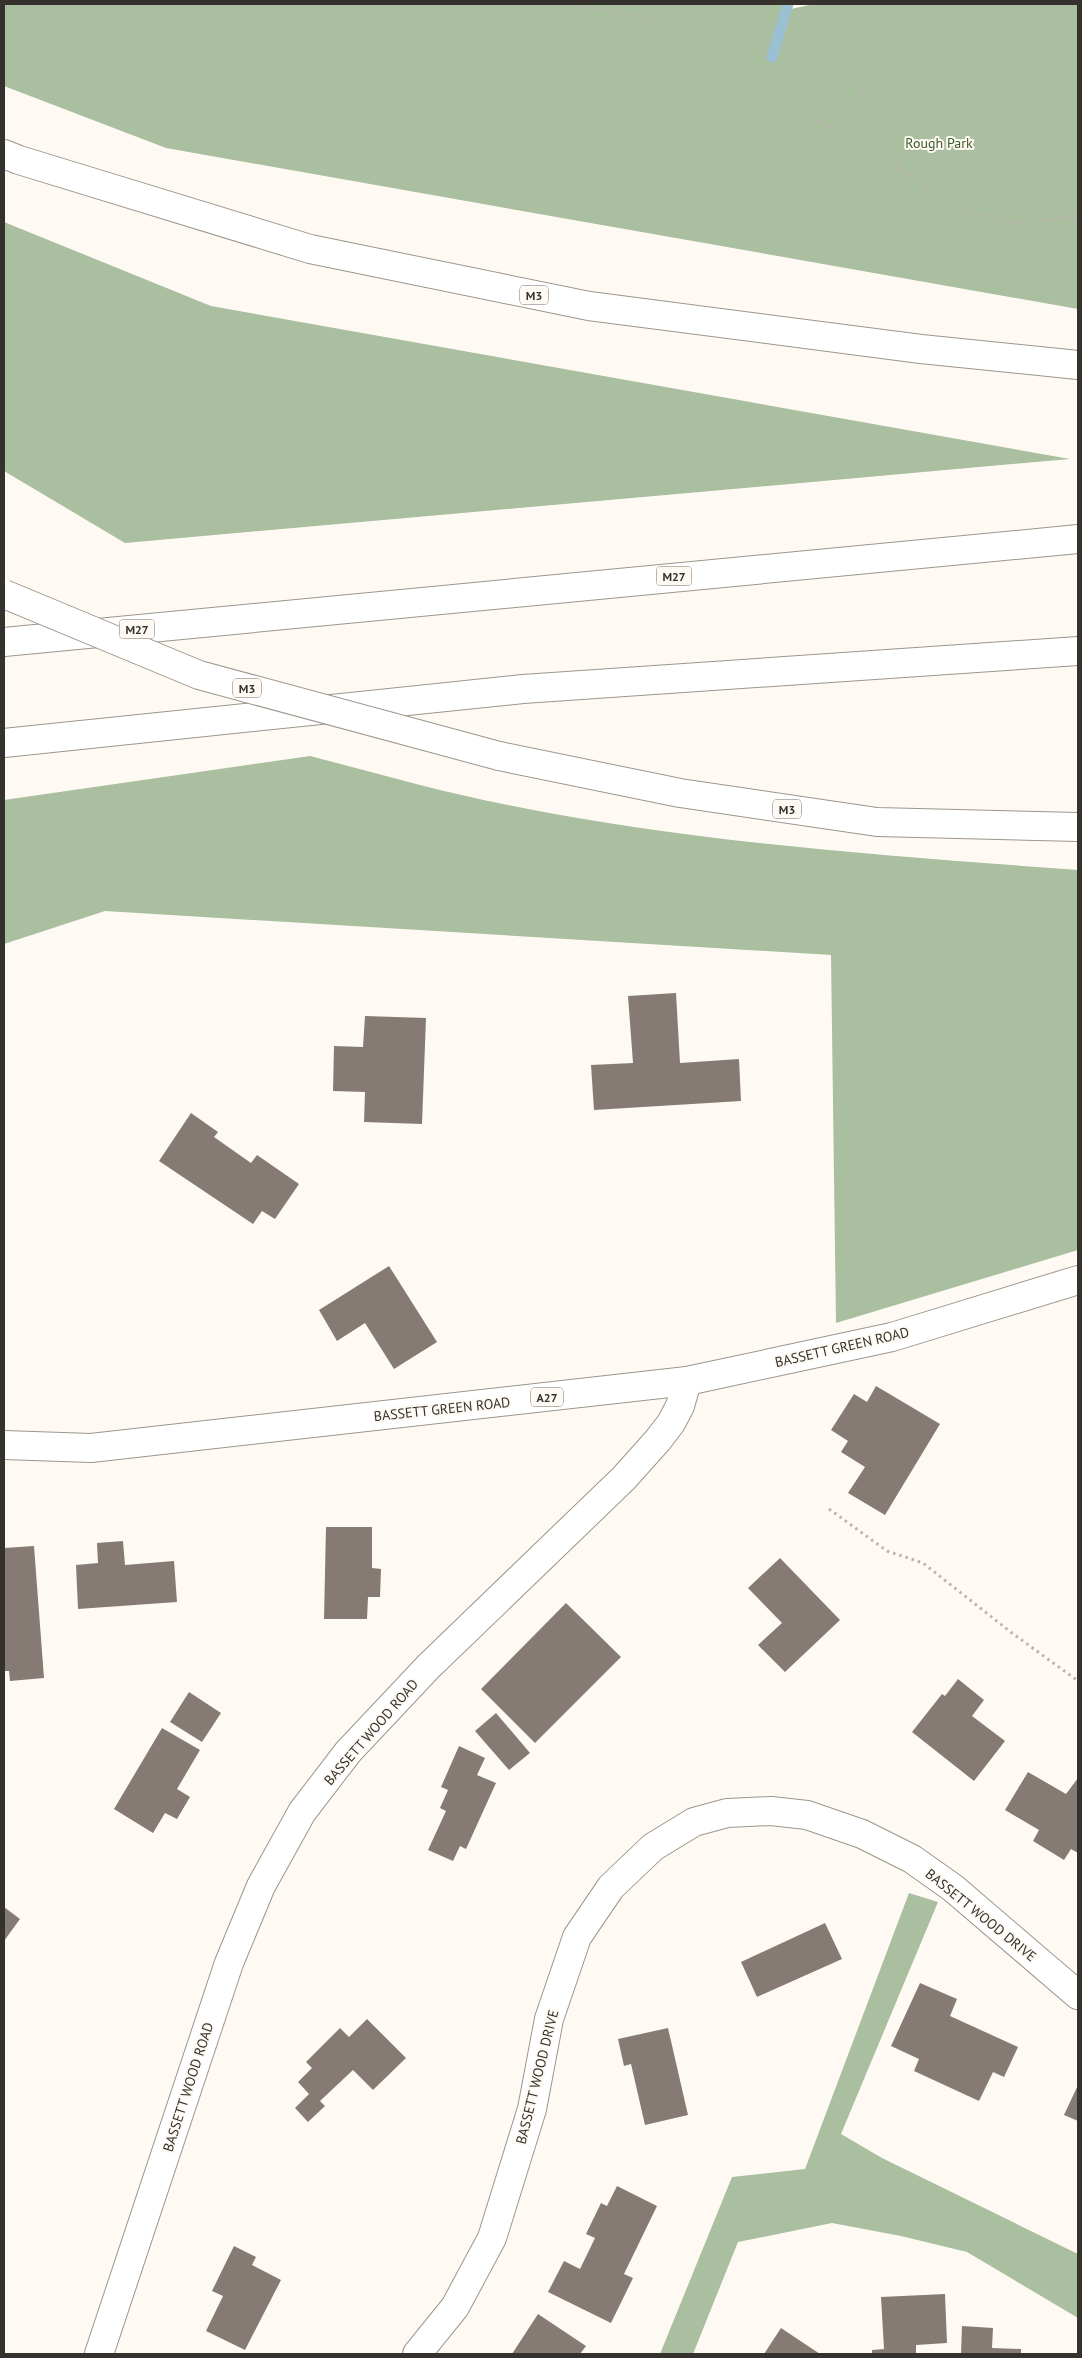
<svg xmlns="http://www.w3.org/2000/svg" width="1082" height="2358" font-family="'PT Sans',sans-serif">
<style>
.forest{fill:#aabea0}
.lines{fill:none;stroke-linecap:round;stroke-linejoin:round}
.stream{stroke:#9bc0d1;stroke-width:11}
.building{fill:#867a74}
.minor-casing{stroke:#9c968b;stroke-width:30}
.primary-casing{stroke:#9c968b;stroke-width:30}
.motorway-casing{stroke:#9c968b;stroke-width:30}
.path{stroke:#b8b4ae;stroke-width:3;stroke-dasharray:2.5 4;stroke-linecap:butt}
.minor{stroke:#fff;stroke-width:28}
.primary{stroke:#fff;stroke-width:28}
.motorway{stroke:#fff;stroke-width:28}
.motorway-bridge-casing{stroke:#9c968b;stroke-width:30;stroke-linecap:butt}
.motorway-bridge{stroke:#fff;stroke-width:28}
.labels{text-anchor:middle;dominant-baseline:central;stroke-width:4;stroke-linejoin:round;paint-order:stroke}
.shield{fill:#fefaf3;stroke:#716e69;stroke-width:1}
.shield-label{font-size:12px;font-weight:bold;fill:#35322e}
.park-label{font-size:14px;fill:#3d592d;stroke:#fefaf3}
.street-label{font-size:14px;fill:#35322e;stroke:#fefaf3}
</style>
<rect width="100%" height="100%" fill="#fefaf3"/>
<g class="forest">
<path d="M 4,4 L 786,4 L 791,9 L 814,4 L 1078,4 L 1078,309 L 166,148 L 4,86 Z"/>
<path d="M 4,222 L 211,306 L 1070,459 L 125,543 L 4,471 Z"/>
<path d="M 310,756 C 376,773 441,792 508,805 C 696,843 887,856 1078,870 L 1078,1250 L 836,1323 L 831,955 L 105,911 L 4,944 L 4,800 Z"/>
<path d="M 909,1893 L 938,1902 L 841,2134 L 882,2158 L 1078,2254 L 1078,2318 L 967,2252 L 901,2236 L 832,2223 L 738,2242 L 693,2354 L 660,2354 L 732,2177 L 805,2169 Z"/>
</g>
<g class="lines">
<path class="stream" d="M 772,57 L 788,4"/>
</g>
<g class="building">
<path d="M 676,993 L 680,1063 L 739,1059 L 741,1101 L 594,1110 L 591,1065 L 633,1063 L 628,996 Z"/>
<path d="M 365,1016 L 426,1018 L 422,1124 L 364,1122 L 365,1092 L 333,1091 L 334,1046 L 363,1047 Z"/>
<path d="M 191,1113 L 218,1132 L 214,1137 L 251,1163 L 257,1155 L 299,1184 L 275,1219 L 262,1211 L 253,1224 L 159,1161 Z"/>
<path d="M 389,1266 L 437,1342 L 394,1369 L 365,1323 L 337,1341 L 319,1310 Z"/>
<path d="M 876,1386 L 940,1424 L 885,1515 L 848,1493 L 865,1467 L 841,1452 L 848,1441 L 831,1430 L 854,1394 L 867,1402 Z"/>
<path d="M 326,1527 L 372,1527 L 372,1568 L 381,1569 L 380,1597 L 368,1597 L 367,1619 L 324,1619 Z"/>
<path d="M 123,1541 L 125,1565 L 174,1561 L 177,1602 L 78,1609 L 76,1565 L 98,1563 L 97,1543 Z"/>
<path d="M 34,1546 L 44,1678 L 10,1681 L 9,1671 L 4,1671 L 4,1548 Z"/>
<path d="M 780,1558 L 840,1620 L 785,1672 L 758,1645 L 782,1623 L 748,1588 Z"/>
<path d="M 566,1603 L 621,1657 L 535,1743 L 481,1689 Z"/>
<path d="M 958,1679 L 984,1700 L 972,1716 L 1005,1741 L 974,1781 L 912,1732 L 942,1694 L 945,1696 Z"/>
<path d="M 189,1692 L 221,1713 L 202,1742 L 170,1722 Z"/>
<path d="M 496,1713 L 530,1753 L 509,1770 L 475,1731 Z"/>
<path d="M 162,1728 L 200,1750 L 177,1789 L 190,1797 L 177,1819 L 165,1813 L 153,1833 L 114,1809 Z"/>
<path d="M 459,1746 L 485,1758 L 477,1775 L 496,1783 L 466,1849 L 460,1846 L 453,1861 L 428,1850 L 446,1811 L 440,1808 L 448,1790 L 441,1787 Z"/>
<path d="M 1028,1772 L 1066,1794 L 1078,1778 L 1078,1853 L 1071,1849 L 1064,1860 L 1033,1841 L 1039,1830 L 1005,1810 Z"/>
<path d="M 4,1907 L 20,1919 L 4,1941 Z"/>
<path d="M 825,1923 L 842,1959 L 757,1997 L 741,1962 Z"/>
<path d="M 920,1983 L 957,1999 L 950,2016 L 1018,2047 L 1004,2077 L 993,2072 L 979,2101 L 914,2071 L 919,2059 L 891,2046 Z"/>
<path d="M 367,2019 L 406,2058 L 373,2090 L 353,2070 L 320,2101 L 325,2106 L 308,2122 L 295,2108 L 309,2094 L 298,2082 L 312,2068 L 306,2062 L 340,2028 L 349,2037 Z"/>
<path d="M 668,2028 L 688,2115 L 645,2125 L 631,2064 L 624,2066 L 618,2039 Z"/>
<path d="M 1078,2085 L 1078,2121 L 1064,2115 Z"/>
<path d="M 617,2186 L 657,2206 L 624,2274 L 633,2278 L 611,2323 L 548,2292 L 564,2261 L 580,2269 L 595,2238 L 586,2234 L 601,2203 L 607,2206 Z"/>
<path d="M 234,2246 L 256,2257 L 252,2265 L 281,2280 L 245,2350 L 206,2331 L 223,2296 L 212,2291 Z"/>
<path d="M 945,2294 L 947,2343 L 916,2345 L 916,2354 L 872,2354 L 872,2350 L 884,2349 L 881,2297 Z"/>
<path d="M 538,2314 L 586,2346 L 580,2354 L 512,2354 Z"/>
<path d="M 962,2326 L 993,2328 L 992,2348 L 1021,2349 L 1021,2354 L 961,2354 Z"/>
<path d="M 781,2328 L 820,2354 L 764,2354 Z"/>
</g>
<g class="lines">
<g class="minor-casing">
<g id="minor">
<path d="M 99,2354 L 229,1963 L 261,1886 L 302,1812 L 348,1752 L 428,1667 L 624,1478 L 658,1440 L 671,1423 L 680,1406 L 687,1381"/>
<path d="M 417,2354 L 455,2307 L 492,2238 L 532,2109 L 549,2019 L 577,1937 L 611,1887 L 653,1847 L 694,1822 L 727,1813 L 771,1811 L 807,1815 L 862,1834 L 912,1859 L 953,1888 L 1078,1995"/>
</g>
</g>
<g class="primary-casing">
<path id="primary" d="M 4,1445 L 91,1448 L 687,1381 L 892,1337 L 1078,1280"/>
</g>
<g class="motorway-casing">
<g id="motorway">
<path d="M 4,154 L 19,160 L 310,249 L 589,306 L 921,349 L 1078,365"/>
<path d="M 4,642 L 1078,539"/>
<path d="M 4,743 L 523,689 L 1078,651"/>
<path d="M 499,756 L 680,793 L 877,822 L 1078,827"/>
</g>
</g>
<g class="path">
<path d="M 569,4 L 634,14 L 696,37 L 765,87 L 902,172"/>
<path d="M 862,4 L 858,37 L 860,92 L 902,172 L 950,205 L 1008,223 L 1078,217"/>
<path d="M 829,1509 L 887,1551 L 923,1563 L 1012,1633 L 1078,1681"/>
</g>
<use href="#minor" class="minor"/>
<use href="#primary" class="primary"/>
<use href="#motorway" class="motorway"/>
<g class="motorway-bridge-casing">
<path id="motorway-bridge" d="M 4,594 L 199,675 L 499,756"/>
</g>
<use href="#motorway-bridge" class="motorway-bridge"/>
</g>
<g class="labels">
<g class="shield">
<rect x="520" y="285.5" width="28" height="19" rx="4"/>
<rect x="656.5" y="566.5" width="35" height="19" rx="4"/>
<rect x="119.5" y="619.5" width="35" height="19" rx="4"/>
<rect x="233" y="678.5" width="28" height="19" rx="4"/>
<rect x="773" y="799.5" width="28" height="19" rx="4"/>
<rect x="531" y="1387.5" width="32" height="19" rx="4"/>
</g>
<g class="shield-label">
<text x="534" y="295">M3</text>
<text x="674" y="576">M27</text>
<text x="137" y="629">M27</text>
<text x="247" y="688">M3</text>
<text x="787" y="809">M3</text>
<text x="547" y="1397">A27</text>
</g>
<g class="park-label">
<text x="939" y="143">Rough Park</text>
</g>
<g class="street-label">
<text transform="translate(842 1347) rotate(-13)">BASSETT GREEN ROAD</text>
<text transform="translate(442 1409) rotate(-6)">BASSETT GREEN ROAD</text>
<text transform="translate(371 1732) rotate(-49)">BASSETT WOOD ROAD</text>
<text transform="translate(981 1915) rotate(39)">BASSETT WOOD DRIVE</text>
<text transform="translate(537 2077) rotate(-76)">BASSETT WOOD DRIVE</text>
<text transform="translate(188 2087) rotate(-72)">BASSETT WOOD ROAD</text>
</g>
</g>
<rect width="1082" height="2358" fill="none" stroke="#35322e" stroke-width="10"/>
</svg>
